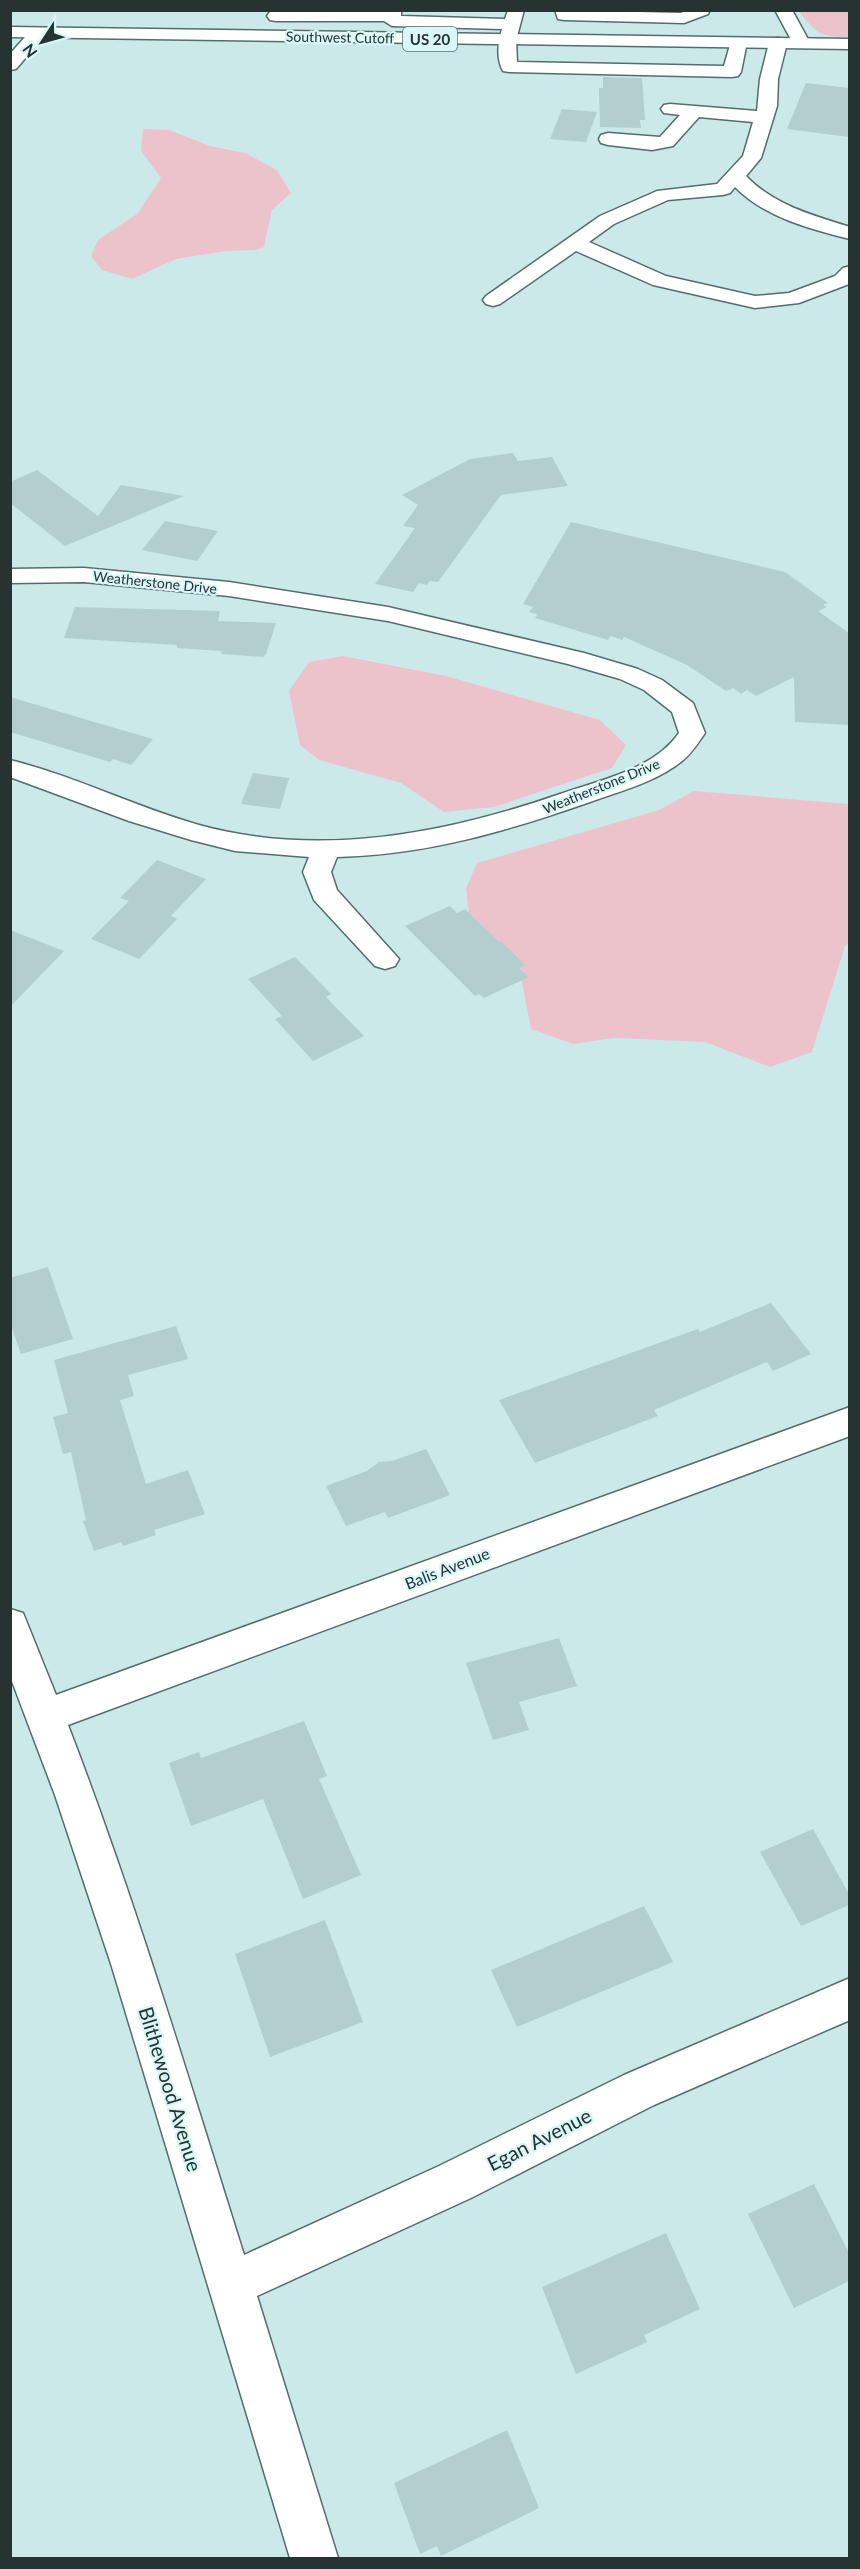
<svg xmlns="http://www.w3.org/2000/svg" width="860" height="2569" font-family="Lato,sans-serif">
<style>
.green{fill:#edc3cb}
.building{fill:#b2cecf}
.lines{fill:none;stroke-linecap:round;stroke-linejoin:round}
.minor-casing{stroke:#536d6d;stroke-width:3}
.major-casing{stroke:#536d6d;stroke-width:3}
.minor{fill:#fff;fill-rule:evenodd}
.major{fill:#fff;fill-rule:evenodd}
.labels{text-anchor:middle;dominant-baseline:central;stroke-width:4.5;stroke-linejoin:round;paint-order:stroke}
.far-street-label{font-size:14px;fill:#273233;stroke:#d9f7f7}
.shield{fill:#d9f7f7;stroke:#5c6d6e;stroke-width:1.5}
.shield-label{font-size:15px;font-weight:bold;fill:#273233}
.street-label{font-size:16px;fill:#273233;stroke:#d9f7f7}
.near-street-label{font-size:20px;fill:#273233;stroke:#d9f7f7}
</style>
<rect width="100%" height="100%" fill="#cce9ea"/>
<g class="green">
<path d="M 798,11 L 849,11 L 849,37 C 817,37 819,34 798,11 Z"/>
<path d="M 143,129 L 169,130 L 210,146 L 245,153 L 277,170 L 291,193 L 272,210 L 264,247 L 256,250 L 226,251 L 176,259 L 132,279 L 102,270 L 91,256 L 98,240 L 137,214 L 161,178 L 141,151 Z"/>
<path d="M 343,656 L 446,676 L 600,720 L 626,745 L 612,768 L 494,807 L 444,812 L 401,783 L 319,760 L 300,745 L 289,691 L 309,662 Z"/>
<path d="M 694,791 L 849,804 L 849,943 L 845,946 L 812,1052 L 770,1067 L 705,1042 L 614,1038 L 573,1044 L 531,1029 L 522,982 L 469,915 L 466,888 L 477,863 L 659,810 Z"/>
</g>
<g class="building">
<path d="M 603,77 L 642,78 L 645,120 L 640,120 L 641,128 L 600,127 L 599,88 L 603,88 Z"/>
<path d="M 806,83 L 849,88 L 849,137 L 787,129 Z"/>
<path d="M 562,109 L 597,112 L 586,142 L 550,139 Z"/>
<path d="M 513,453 L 518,461 L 552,457 L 568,486 L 501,495 L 438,582 L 430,581 L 427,585 L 419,583 L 413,592 L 375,584 L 415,528 L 403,526 L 418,505 L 402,495 L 470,459 Z"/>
<path d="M 37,470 L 98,516 L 121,485 L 184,496 L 65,546 L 10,503 L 10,482 Z"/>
<path d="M 165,521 L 218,531 L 197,561 L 142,550 Z"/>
<path d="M 571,522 L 785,572 L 828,603 L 823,605 L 827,607 L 818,611 L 849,633 L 849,725 L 795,722 L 794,677 L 756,696 L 747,690 L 741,694 L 733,688 L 726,691 L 687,665 L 624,637 L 622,640 L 611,636 L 608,640 L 535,618 L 538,614 L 529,612 L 533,607 L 523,604 Z"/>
<path d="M 75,607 L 220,611 L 218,621 L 276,623 L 266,654 L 263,657 L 221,654 L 222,651 L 177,648 L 177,645 L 64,638 Z"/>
<path d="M 10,697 L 108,726 L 153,739 L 131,765 L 113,759 L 110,762 L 10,732 Z"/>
<path d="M 253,773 L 289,778 L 280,809 L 241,804 Z"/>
<path d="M 157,860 L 206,879 L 171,916 L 177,919 L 139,959 L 91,939 L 129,901 L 120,898 Z"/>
<path d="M 450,906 L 457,913 L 465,909 L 499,942 L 501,941 L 525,965 L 519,968 L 529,977 L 484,998 L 479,994 L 475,996 L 405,926 Z"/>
<path d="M 10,930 L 64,951 L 10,1007 Z"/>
<path d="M 295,957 L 331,994 L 326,997 L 364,1036 L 313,1061 L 275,1019 L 282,1016 L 248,979 Z"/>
<path d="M 48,1267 L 73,1339 L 21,1354 L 10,1323 L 10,1278 Z"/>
<path d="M 771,1303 L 811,1354 L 773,1371 L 767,1362 L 654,1410 L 658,1416 L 535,1463 L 499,1400 L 698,1329 L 700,1332 Z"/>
<path d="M 176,1326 L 188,1359 L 128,1375 L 134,1396 L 120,1400 L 146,1484 L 188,1470 L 205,1514 L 154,1530 L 156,1535 L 123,1546 L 121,1542 L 94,1551 L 83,1521 L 86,1520 L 71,1452 L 63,1454 L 53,1417 L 68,1413 L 54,1360 Z"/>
<path d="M 426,1449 L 450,1495 L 388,1518 L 385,1512 L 346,1526 L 326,1486 L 367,1471 L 379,1462 L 392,1461 Z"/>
<path d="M 559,1638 L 577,1686 L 519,1702 L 529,1730 L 493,1740 L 466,1663 Z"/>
<path d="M 304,1721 L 327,1776 L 319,1779 L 361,1875 L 303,1899 L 263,1799 L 191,1826 L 169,1763 L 199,1752 L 201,1758 Z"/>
<path d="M 813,1829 L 849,1894 L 849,1905 L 801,1926 L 760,1852 Z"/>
<path d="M 644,1906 L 673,1962 L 517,2027 L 491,1970 Z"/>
<path d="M 325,1920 L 363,2022 L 270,2057 L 235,1954 Z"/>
<path d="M 814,2184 L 849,2253 L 849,2281 L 794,2308 L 748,2214 Z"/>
<path d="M 666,2233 L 700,2309 L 644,2335 L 647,2342 L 576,2374 L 542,2287 Z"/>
<path d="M 507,2430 L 539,2508 L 441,2556 L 437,2546 L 420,2554 L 394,2483 Z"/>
</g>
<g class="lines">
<g class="minor-casing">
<g id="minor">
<path d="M 401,10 L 401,16 L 505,19 L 508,10 L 524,10 L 516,40 L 517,62 L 724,66 L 732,38 L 744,38 L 747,42 L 741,72 L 738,76 L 732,77 L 509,72 L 503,71 C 496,59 498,41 502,29 L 392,26 L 384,21 L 276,21 L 270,20 L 267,16 L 270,12 L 276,11 Z"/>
<path d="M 555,10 L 681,13 L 687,10 L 710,10 L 708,14 L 684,23 L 564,20 L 558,19 Z"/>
<path d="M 775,10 L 792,10 L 810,43 L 807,47 L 795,47 Z"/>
<path d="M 38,28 L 44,29 L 47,33 L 16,69 L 10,70 L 10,54 L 32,29 Z"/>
<path d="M 778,38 L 784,39 L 787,43 L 778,79 L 777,106 L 761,158 L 746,176 C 774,205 812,215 850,227 L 850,239 C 810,229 764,217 735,187 L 730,193 L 723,195 L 668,200 L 614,224 L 589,242 L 666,276 L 755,296 L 789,293 L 835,276 L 843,268 L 850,266 L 849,284 L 799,303 L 755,308 L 653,285 L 576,251 L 500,304 L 493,306 L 486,304 L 483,300 L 486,296 L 600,216 L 657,191 L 717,184 L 743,156 L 753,122 L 699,117 L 673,146 L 652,150 L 608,145 L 601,143 L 599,139 L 601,135 L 608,133 L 660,137 L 680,115 L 664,113 L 661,109 L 664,105 L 670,104 L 757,111 L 760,79 L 769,43 L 772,39 Z"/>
<path d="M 84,568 L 229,582 L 388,607 L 584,653 L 638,669 L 662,680 L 693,703 L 705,733 C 698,743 692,753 682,761 C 656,782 621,791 590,802 C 507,831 426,855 337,857 L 331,872 L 337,890 L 399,959 L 395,966 L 385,969 L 375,966 L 314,900 L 303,872 L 309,857 L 235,851 L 191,840 L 129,821 L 10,777 L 10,760 C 75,776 135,807 199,825 C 319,858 445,834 560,794 C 600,780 653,770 679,733 L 672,712 L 644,690 L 620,679 L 568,664 L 388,621 L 229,596 L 84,582 L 10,583 L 10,569 Z"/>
<path d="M 850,1407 L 850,1436 L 68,1725 C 135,1899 188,2077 244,2255 L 439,2166 L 624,2075 L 850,1978 L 850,2020 L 654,2105 L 471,2198 L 257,2296 L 338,2558 L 290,2558 L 112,1967 L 55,1795 L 10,1676 L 10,1609 L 23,1613 L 56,1695 Z"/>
</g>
</g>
<g class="major-casing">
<path id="major" d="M 10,27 L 850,39 L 850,49 L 10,37 Z"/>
</g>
<use href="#minor" class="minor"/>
<use href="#major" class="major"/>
</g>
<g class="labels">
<g class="far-street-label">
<text transform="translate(340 37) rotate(1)">Southwest Cutoff</text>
<text transform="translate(155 582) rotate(6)">Weatherstone Drive</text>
<text transform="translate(601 786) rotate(-22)">Weatherstone Drive</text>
</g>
<rect class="shield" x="403" y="27" width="54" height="24" rx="4.5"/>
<g class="shield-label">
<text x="430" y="39">US 20</text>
</g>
<g class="street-label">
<text transform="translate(447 1568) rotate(-21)">Balis Avenue</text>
</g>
<g class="near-street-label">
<text transform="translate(171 2089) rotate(73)">Blithewood Avenue</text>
<text transform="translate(539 2139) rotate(-27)">Egan Avenue</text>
</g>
</g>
<rect width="860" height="2569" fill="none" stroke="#273233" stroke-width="24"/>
<g transform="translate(42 42) rotate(234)" stroke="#d9f7f7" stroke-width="4.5" paint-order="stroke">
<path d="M0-4.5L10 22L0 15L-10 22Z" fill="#273233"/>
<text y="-9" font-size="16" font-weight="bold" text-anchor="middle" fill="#273233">N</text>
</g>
</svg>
